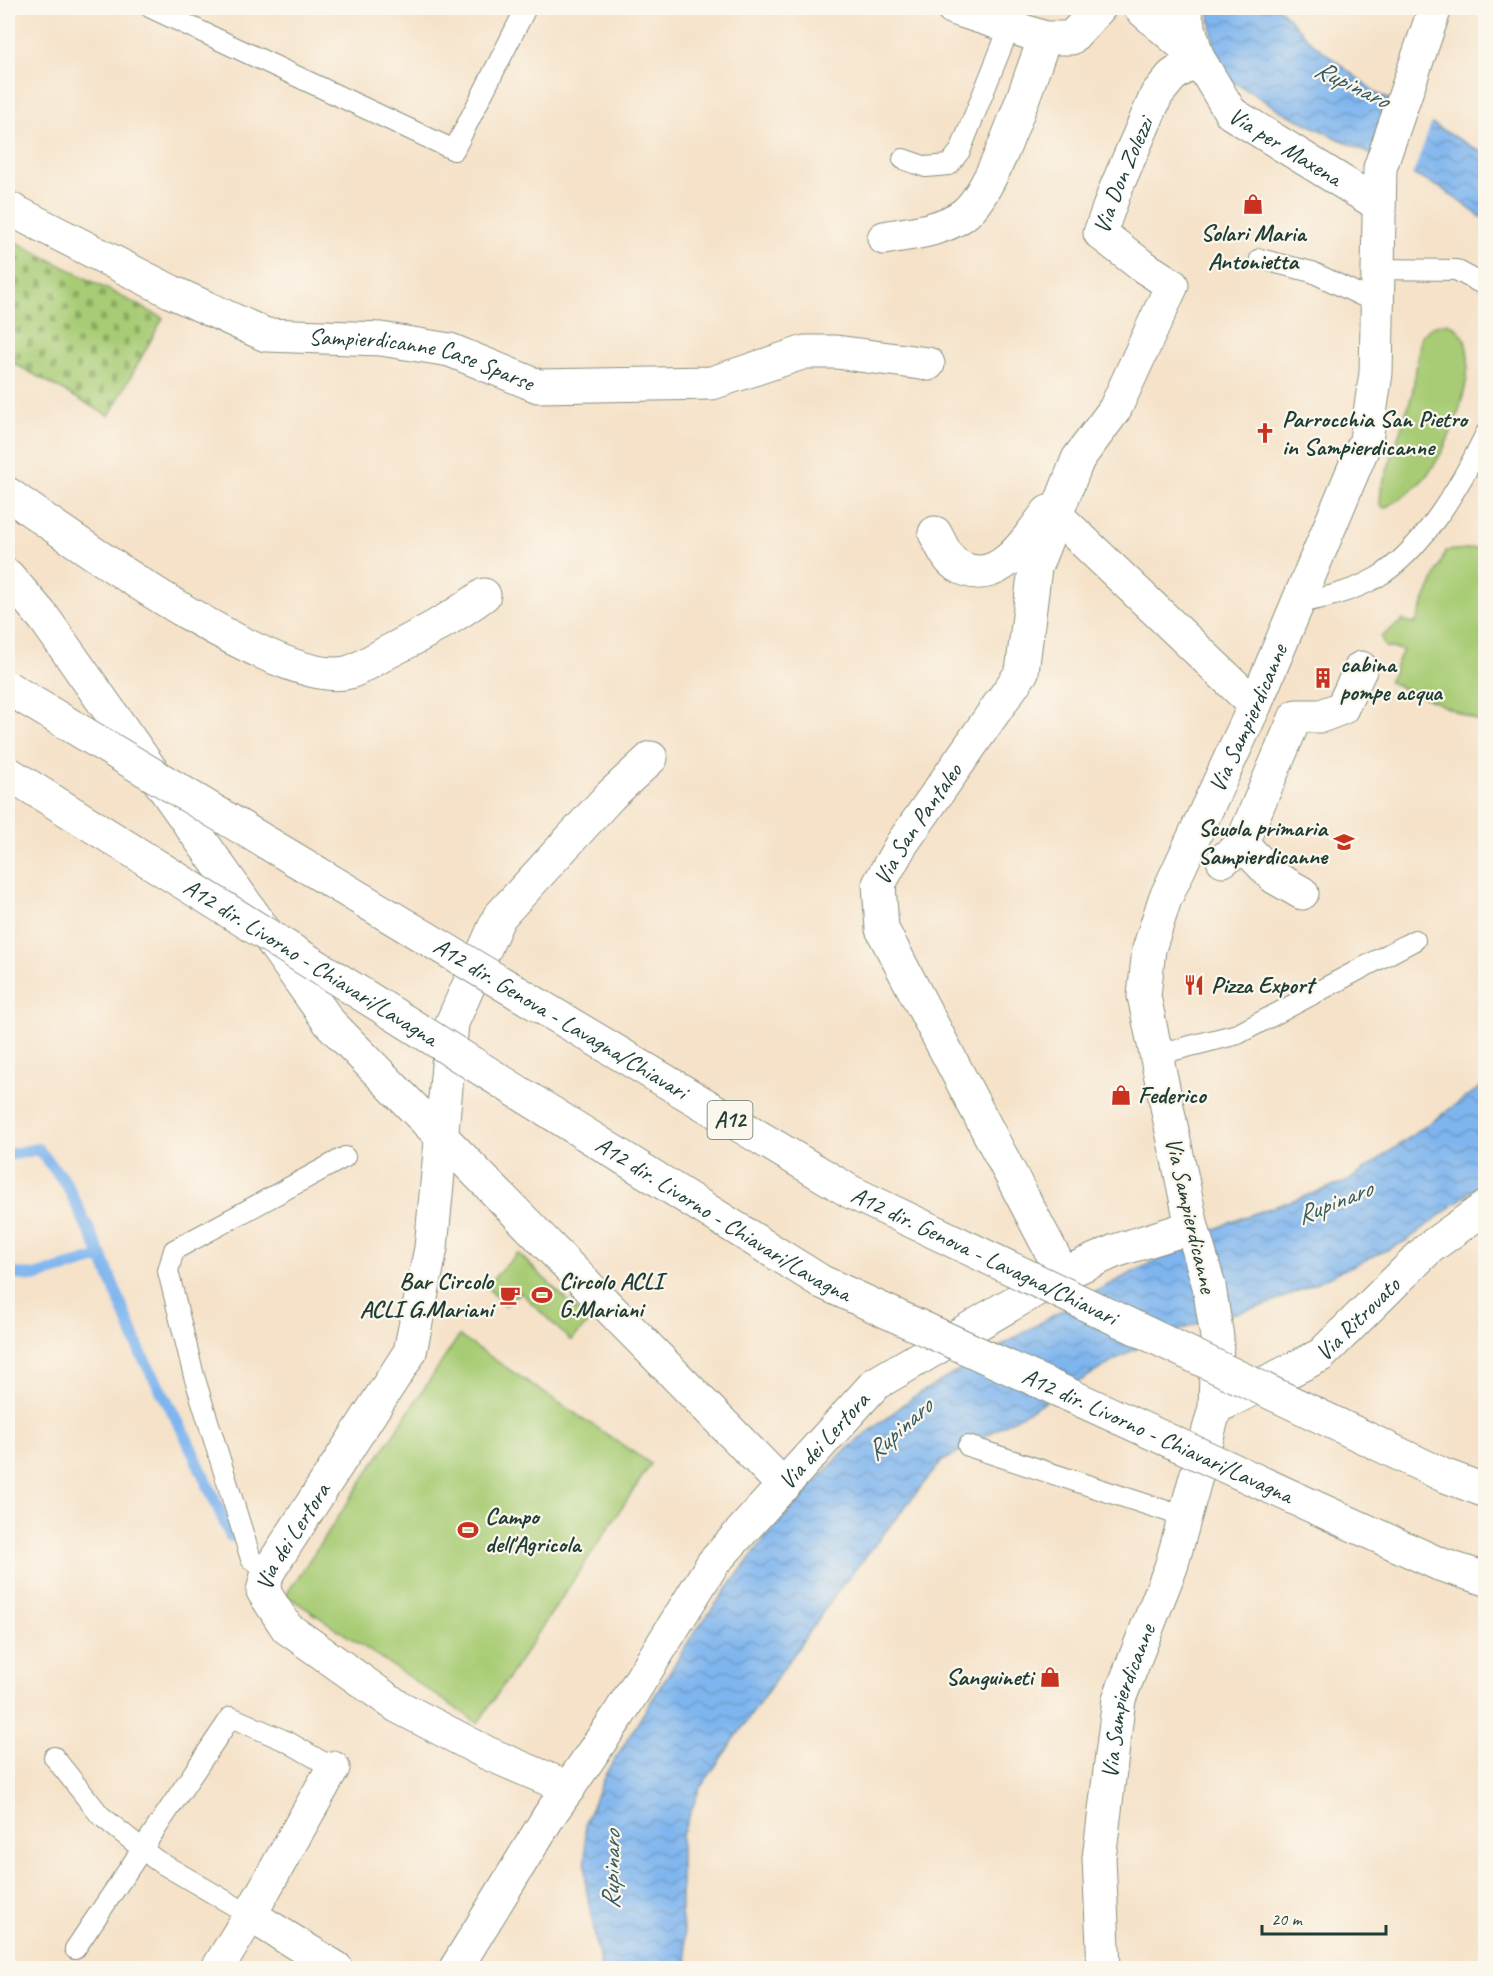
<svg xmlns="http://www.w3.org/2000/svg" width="1493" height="1976" font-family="Caveat,sans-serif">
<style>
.green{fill:#a8cc75;stroke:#648454;stroke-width:1.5}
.cemetery{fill:url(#cemetery-stones);stroke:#648454;stroke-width:1.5}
.water{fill:url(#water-waves);stroke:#4f7991;stroke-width:1.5}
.pier{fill:#f5e2c9}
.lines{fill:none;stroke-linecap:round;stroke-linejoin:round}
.stream{stroke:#7fb5ee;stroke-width:12}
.lane-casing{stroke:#8a907e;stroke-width:22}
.street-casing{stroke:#8a907e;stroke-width:35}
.secondary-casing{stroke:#8a907e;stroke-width:35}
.highway-casing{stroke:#8a907e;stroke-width:35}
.lane{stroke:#fff;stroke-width:20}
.street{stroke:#fff;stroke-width:33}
.secondary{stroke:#fff;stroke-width:33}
.highway{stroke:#fff;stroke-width:33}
.highway-bridge-casing{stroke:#8a907e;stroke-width:35;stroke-linecap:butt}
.highway-bridge{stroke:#fff;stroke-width:33}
.labels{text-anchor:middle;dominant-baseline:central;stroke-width:4.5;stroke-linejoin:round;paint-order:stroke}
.shield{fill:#fbf7ec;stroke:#61756b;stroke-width:1.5}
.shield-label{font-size:22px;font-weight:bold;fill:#1f3d34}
.street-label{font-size:24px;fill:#1f3d34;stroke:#fbf7ec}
.poi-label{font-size:24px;font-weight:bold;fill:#1f3d34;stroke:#fbf7ec;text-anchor:start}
.water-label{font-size:26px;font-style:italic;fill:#375b62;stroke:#fbf7ec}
</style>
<defs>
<pattern id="cemetery-stones" width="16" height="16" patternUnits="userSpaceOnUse" patternTransform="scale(1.5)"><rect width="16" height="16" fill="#a8cc75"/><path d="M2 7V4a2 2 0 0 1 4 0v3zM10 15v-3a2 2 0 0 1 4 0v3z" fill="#88a761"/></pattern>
<pattern id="water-waves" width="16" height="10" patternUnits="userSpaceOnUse" patternTransform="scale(1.5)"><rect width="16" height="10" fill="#7fb5ee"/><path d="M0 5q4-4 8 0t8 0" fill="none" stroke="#6794c2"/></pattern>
</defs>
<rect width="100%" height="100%" fill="#fbf7ec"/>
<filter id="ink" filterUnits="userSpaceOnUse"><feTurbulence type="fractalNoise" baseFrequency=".0167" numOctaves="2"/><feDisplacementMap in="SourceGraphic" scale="12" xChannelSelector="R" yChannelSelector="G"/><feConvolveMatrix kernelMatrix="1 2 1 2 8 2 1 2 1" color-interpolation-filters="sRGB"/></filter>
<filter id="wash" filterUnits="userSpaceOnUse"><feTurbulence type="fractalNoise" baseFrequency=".008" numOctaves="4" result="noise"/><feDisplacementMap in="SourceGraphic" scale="24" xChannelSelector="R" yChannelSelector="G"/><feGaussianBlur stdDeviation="1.35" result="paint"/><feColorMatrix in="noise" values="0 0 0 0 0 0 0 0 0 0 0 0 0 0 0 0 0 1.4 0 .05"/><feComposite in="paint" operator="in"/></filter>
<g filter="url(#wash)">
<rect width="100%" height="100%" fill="#f5e2c9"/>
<g class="green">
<path d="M 1446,323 C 1493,336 1454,439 1430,471 C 1418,487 1402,499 1384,508 L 1380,506 L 1381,489 L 1412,395 L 1421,336 L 1433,326 Z"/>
<path d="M 1485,547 L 1486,547 L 1485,724 L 1389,682 L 1403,650 L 1385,647 L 1381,637 L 1403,620 L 1415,624 L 1446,551 Z"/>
<path d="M 518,1253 L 589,1322 L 571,1341 L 520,1292 L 505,1306 L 486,1286 Z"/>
<path d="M 459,1336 L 651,1464 L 478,1723 L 286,1595 Z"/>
</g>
<path class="cemetery" d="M 8,238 L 163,318 L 109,416 L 8,360 Z"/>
<g class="water">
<path d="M 1208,8 L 1279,8 L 1309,40 L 1375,92 L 1485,154 L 1485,220 L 1441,188 L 1285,113 L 1227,78 L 1215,49 Z"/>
<path d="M 1485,1084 L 1485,1181 L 1406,1241 L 1272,1303 L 1195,1324 L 1131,1351 L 941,1462 L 837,1592 L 700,1788 L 681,1837 L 681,1914 L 689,1968 L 601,1968 L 586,1887 L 585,1823 L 605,1775 L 692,1636 L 765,1538 L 842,1453 L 913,1397 L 1085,1297 L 1230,1222 L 1348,1181 Z"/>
</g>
<path class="pier" d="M 1401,103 L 1432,121 L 1412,177 L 1373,159 Z"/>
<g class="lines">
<g class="stream">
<path d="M 8,1155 L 38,1149 L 66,1183 L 102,1257 L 141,1354 L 184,1433 L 231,1536"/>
<path d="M 8,1273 L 34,1276 L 102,1257"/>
</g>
</g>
</g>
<g filter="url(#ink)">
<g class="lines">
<g class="lane-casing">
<g id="lane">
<path d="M 151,8 L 454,150 L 526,8"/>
<path d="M 903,159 L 926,167 L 949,165 L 960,151 L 1010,26"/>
<path d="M 1260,259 L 1312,272 L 1377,303"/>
<path d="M 1377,269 L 1456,270 L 1486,286"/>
<path d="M 1298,603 C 1325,598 1351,592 1376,578 C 1423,551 1463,481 1486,433"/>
<path d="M 1155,1055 L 1238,1034 L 1415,940"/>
<path d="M 968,1446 L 1185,1517"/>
<path d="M 268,1572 L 251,1559 L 194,1376 L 168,1271 L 174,1250 L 345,1157"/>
<path d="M 54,1757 L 100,1815 L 156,1860 L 250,1915"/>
<path d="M 75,1949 L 231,1717 L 288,1742 L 333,1768"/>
</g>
</g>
<g class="street-casing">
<g id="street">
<path d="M 953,8 L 1045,38 L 1071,38 L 1099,8"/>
<path id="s1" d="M 8,208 L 172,292 L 266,335 L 381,339 L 450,350 L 538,386 L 712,383 L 805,352 L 836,352 L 928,364"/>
<path d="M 884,238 C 910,233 941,231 963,215 C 995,192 1029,77 1045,38"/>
<path d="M 8,494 C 68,536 282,692 350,672 C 362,668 375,659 386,653 C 421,635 453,618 484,595"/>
<path d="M 935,533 C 940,542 947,559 955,564 C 997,592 1026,540 1048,512 L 1056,515 L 1255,705"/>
<path d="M 8,576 L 44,618 L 329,1022 L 784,1486"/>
<path d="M 1238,852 L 1296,716 L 1321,716 L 1342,708 L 1361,668"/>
<path d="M 1223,860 L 1233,852 L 1248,850 L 1274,877 L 1302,893"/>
<path id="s2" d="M 1063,1274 L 882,929 L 879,884 L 901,845 L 1022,672 L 1035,568 L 1078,459 L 1115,409 L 1172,285 L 1141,265 L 1100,233 L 1116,188 L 1157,94 L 1172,76 L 1198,58 L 1140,8"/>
<path id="s3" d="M 1215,1408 L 1321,1355 L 1429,1248 L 1486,1207"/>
<path d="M 333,1768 L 250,1915 L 336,1968"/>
<path id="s4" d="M 569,1788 L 487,1753 L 397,1706 L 287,1628 L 263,1591 L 268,1572 L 410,1352 L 431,1248 L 452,1023 L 499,917 L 610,796 L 651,758"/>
<path d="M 218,1968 L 250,1915"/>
</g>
</g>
<g class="secondary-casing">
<g id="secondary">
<path id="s5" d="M 1183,8 L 1198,58 L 1231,113 L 1378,204"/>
<path id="s6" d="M 456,1968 L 549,1816 L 618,1716 L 713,1563 L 875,1384 L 1063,1274 L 1115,1251 L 1192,1227"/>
<path id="s7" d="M 1104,1968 L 1099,1858 L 1119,1699 L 1171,1567 L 1215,1408 L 1217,1337 L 1209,1286 L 1192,1227 L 1144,996 L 1149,949 L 1165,899 L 1255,705 L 1366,440 L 1376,373 L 1380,168 L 1435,8"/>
</g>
</g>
<g class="highway-casing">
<path id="highway" d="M 1439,1564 L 1486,1579"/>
</g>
<use href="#lane" class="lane"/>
<use href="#street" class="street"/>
<use href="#secondary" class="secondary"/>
<use href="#highway" class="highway"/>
<g class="highway-bridge-casing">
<g id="highway-bridge">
<path id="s8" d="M 8,688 L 851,1192 L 1443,1475 L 1486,1491"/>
<path id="s9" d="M 8,773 L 822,1282 L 1439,1564"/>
</g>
</g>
<use href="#highway-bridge" class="highway-bridge"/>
</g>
</g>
<defs>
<g id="shop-bare" transform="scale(1.62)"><path d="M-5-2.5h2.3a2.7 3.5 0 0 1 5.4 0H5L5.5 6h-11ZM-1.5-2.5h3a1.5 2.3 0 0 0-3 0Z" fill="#c8321e" stroke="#fbf7ec" stroke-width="2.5" paint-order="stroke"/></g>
<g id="church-bare" transform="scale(1.62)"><path d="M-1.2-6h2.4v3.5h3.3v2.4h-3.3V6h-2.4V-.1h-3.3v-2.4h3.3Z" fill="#c8321e" stroke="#fbf7ec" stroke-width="2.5" paint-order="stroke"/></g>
<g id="building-bare" transform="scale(1.62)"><path d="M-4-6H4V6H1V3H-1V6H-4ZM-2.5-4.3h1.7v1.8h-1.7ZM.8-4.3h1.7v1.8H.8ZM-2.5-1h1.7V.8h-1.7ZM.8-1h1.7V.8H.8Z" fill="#c8321e" stroke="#fbf7ec" stroke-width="2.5" paint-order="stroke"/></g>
<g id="school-bare" transform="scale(1.62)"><path d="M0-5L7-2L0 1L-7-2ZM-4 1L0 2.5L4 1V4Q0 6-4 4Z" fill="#c8321e" stroke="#fbf7ec" stroke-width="2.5" paint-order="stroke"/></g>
<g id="restaurant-bare" transform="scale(1.62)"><path d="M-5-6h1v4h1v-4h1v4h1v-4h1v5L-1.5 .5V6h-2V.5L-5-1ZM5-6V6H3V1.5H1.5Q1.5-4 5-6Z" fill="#c8321e" stroke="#fbf7ec" stroke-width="2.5" paint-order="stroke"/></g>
<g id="cafe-bare" transform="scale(1.62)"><path d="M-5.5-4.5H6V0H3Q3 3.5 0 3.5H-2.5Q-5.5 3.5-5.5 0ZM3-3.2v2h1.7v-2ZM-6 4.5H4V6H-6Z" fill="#c8321e" stroke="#fbf7ec" stroke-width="2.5" paint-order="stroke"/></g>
<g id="stadium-bare" transform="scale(1.62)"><path d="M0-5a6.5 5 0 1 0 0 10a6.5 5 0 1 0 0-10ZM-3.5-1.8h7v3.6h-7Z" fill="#c8321e" stroke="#fbf7ec" stroke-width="2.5" paint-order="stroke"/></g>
</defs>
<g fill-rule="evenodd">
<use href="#shop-bare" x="1253" y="204"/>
<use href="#church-bare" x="1265" y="433"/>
<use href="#building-bare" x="1323" y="678"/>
<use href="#school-bare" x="1344" y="842"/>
<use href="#restaurant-bare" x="1194" y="985"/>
<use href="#shop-bare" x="1121" y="1095"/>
<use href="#cafe-bare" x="510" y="1295"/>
<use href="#stadium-bare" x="542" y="1295"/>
<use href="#stadium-bare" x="468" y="1530"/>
<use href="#shop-bare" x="1050" y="1677"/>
</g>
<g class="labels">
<rect class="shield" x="707.5" y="1101" width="45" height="38" rx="4.5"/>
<g class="shield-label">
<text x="730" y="1120">A12</text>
</g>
<g class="street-label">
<text stroke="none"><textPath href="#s5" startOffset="180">Via per Maxena</textPath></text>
<text stroke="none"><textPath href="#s2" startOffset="1262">Via Don Zolezzi</textPath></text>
<text stroke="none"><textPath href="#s1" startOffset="446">Sampierdicanne Case Sparse</textPath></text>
<text stroke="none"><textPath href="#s7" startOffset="1296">Via Sampierdicanne</textPath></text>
<text stroke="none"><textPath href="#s2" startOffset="506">Via San Pantaleo</textPath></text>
<text stroke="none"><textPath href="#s9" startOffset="357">A12 dir. Livorno - Chiavari/Lavagna</textPath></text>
<text stroke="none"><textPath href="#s8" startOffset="644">A12 dir. Genova - Lavagna/Chiavari</textPath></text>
<text transform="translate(1191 1215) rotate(77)">Via Sampierdicanne</text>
<text stroke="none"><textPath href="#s9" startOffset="843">A12 dir. Livorno - Chiavari/Lavagna</textPath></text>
<text stroke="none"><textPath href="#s8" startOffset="1130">A12 dir. Genova - Lavagna/Chiavari</textPath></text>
<text stroke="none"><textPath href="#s3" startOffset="170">Via Ritrovato</textPath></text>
<text stroke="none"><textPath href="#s9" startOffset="1329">A12 dir. Livorno - Chiavari/Lavagna</textPath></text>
<text stroke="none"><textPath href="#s6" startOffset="645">Via dei Lertora</textPath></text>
<text stroke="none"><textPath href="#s4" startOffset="432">Via dei Lertora</textPath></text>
<text stroke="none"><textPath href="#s7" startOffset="270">Via Sampierdicanne</textPath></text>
</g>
<g class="poi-label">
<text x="1253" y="233" text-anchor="middle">Solari Maria<tspan x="1253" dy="28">Antonietta</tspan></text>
<text x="1282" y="419">Parrocchia San Pietro<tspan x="1282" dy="28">in Sampierdicanne</tspan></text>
<text x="1340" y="664">cabina<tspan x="1340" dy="28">pompe acqua</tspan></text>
<text x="1327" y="828" text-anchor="end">Scuola primaria<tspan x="1327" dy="28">Sampierdicanne</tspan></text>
<text x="1211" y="985">Pizza Export</text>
<text x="1138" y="1095">Federico</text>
<text x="493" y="1281" text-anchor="end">Bar Circolo<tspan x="493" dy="28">ACLI G.Mariani</tspan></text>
<text x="559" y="1281">Circolo ACLI<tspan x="559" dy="28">G.Mariani</tspan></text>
<text x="485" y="1516">Campo<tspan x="485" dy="28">dell'Agricola</tspan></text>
<text x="1033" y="1677" text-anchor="end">Sanguineti</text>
</g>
<g class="water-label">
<text transform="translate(1352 84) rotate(26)">Rupinaro</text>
<text transform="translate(1334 1202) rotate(-22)">Rupinaro</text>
<text transform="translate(899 1429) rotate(-42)">Rupinaro</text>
<text transform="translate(611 1870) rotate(-89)">Rupinaro</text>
</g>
</g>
<rect width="1493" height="1976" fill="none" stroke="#fbf7ec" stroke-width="30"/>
<path d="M1262 1925v9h124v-9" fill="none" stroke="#1f3d34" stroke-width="3"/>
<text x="1271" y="1925" font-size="18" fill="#1f3d34" stroke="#fbf7ec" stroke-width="4.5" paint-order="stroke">20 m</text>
</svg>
